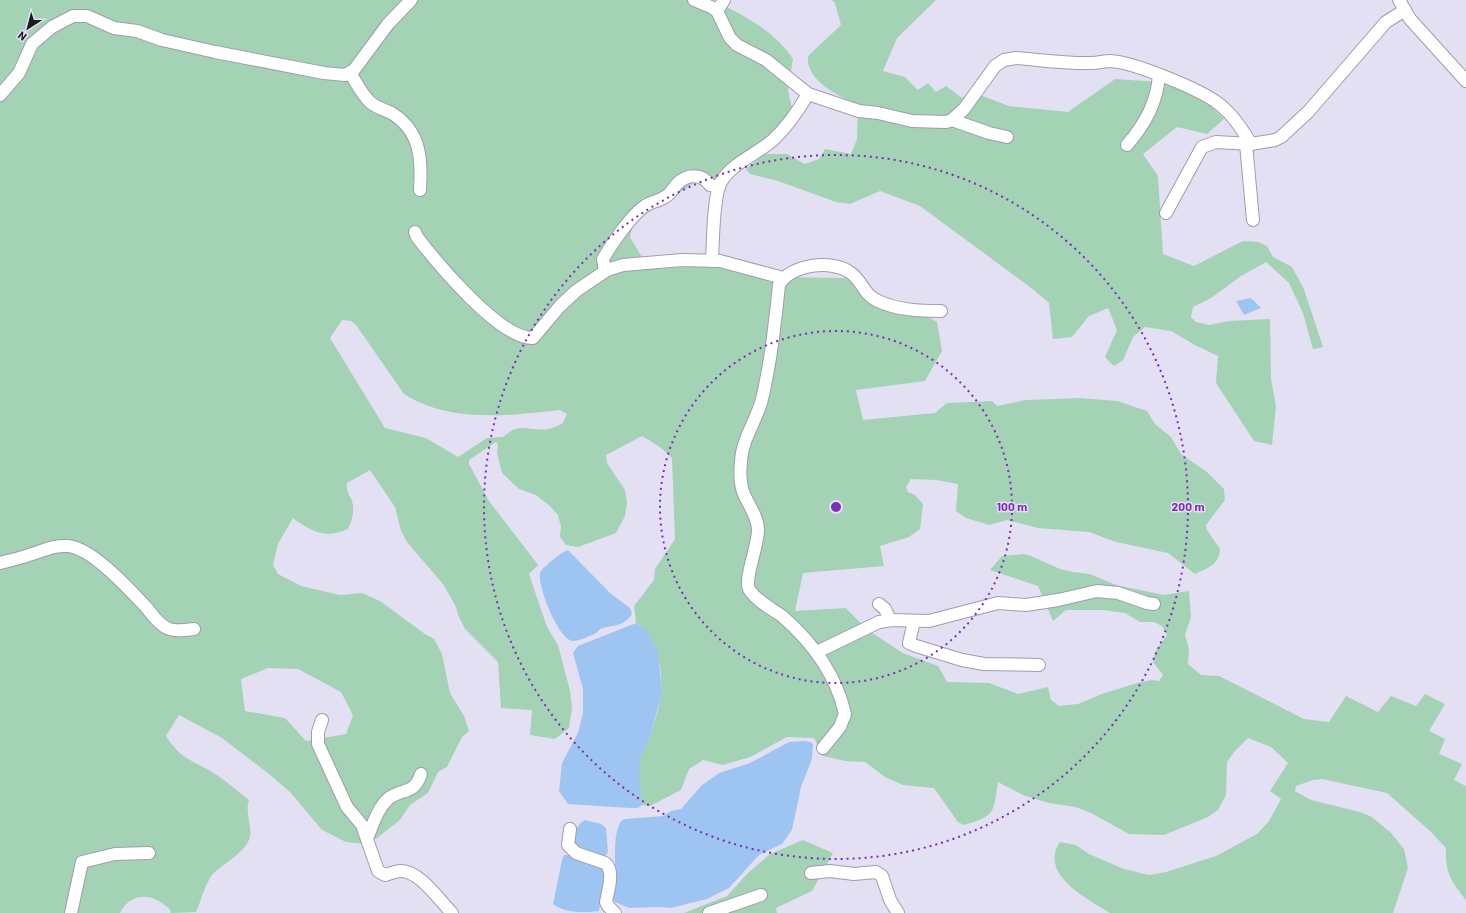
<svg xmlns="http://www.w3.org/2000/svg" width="1466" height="913" font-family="Barlow,sans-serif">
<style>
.green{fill:#a3d2b4;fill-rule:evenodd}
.water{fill:#9ec5f2}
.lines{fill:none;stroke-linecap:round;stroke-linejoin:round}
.street-casing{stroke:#a09cae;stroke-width:14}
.street{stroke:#fff;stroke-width:12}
.ring{fill:none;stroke:#7b2cbf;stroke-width:2;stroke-dasharray:2 4}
.centre{fill:#7b2cbf;stroke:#e4e0f3;stroke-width:2}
.ring-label{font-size:12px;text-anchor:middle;font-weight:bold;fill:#7b2cbf;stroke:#e4e0f3;stroke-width:3;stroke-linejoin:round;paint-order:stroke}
</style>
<rect width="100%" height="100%" fill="#e4e0f3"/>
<g class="green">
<path d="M 0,0 L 712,0 C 742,14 775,31 793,59 L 788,90 L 793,113 L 761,147 L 715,182 L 695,182 L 660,206 L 635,215 L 630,237 L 649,269 L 709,266 L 774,277 L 845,278 L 880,296 L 912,307 L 937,322 L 942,351 L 925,381 L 856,390 L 863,420 L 935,413 L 947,403 L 992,401 L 997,406 L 1026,400 L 1080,398 L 1117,401 L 1147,411 L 1155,424 L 1171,437 L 1181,454 L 1207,472 L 1224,489 L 1225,500 L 1206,525 L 1207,530 L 1220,549 C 1219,565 1208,568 1195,574 L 1168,553 L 1116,542 L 1089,532 L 1038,528 L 1007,520 L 989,525 L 966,518 L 956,511 L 958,484 L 936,480 L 911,479 L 906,487 L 908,492 L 915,495 L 923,504 L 920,529 L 909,537 L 880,546 L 884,566 L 803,573 L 795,611 L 846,608 L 866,629 L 903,653 L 938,666 L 947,682 L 989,683 L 1018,694 L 1048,687 L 1051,700 L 1059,706 L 1078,704 L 1102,694 L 1137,683 L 1152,680 L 1159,681 L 1163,675 L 1153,662 L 1155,652 L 1167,635 L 1162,626 L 1154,622 L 1140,622 L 1125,613 L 1103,610 L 1066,610 L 1053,621 L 1038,586 L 990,570 L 1002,556 L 1024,554 L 1031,556 L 1060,569 L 1073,572 L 1090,574 L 1116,585 L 1164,595 L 1189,591 L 1191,617 L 1185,635 L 1189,649 L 1188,664 L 1201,675 L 1219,676 L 1304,719 L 1329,722 L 1346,696 L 1378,712 L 1391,696 L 1416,706 L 1425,694 L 1445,704 L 1429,731 L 1445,739 L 1439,754 L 1462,764 L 1454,780 L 1466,786 L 1466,900 C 1451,881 1445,873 1446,848 L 1431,832 L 1387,793 L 1322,779 L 1313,780 L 1296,786 L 1295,791 L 1311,800 L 1360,812 L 1372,817 L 1391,833 L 1404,849 L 1408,868 L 1393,913 L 1110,913 C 1091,901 1050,881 1055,854 C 1055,850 1058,845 1060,842 L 1076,845 L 1089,854 L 1124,869 L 1149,875 L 1166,872 L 1216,856 L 1257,834 L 1269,821 L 1281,799 L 1270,791 L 1288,763 L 1271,747 L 1248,738 L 1234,752 L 1227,762 L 1226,795 L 1218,810 L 1208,817 L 1164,835 L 1129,834 L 1093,814 L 1076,807 L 1049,803 L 1023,795 L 998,782 C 993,813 996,816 964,825 L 958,822 L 934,788 L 903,785 L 885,777 L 865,762 L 845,761 L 823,756 L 814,738 L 787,737 L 750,757 L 723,765 L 703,760 L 689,769 L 681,790 L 650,806 L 642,805 C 641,791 636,773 640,759 C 642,751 648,744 650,736 C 653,726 657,715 659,704 C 665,679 660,636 636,623 L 634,606 L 654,580 L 655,569 L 675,539 L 672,458 L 660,447 L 642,436 L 606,455 L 607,463 L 625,490 L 627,503 L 625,516 L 616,533 L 578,547 L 566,545 L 560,537 L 561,527 L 558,515 L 551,507 L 536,495 L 519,489 L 502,473 L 497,453 L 498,445 L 496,442 L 469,460 L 469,464 L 489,501 L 538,565 L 529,574 L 547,627 L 558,645 L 570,691 L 572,707 L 569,728 L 555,739 L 530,735 L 532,710 L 501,708 L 498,662 L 465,629 L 458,615 L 456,607 L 443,584 L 407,542 L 401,531 L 395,507 L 370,470 L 347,483 C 346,491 349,494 352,501 C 355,511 352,521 348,529 C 325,539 312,532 293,518 L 278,544 L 273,565 L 278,574 L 301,586 L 340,595 L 362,593 L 380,601 L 425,634 L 434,639 L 442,654 L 450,693 L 464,716 L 469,731 L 462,737 L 447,767 L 438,772 L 428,793 L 410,805 L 400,820 L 377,838 L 364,844 L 346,842 L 322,830 L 291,793 L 269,774 L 222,738 L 179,715 L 166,736 C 181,760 193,760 215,774 C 227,781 238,792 249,800 C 244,814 255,830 248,842 C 239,858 216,867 210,878 C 204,888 201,901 196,912 L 171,913 C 170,908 167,907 163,904 C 148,892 129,895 120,913 L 0,913 ZM 342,320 L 351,321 L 356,325 L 404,394 C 449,423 509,416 560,410 L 567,414 L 563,423 C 559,425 553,428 548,429 C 528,432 521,421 503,437 L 487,438 L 458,457 L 426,438 L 385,428 L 330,338 ZM 268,668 L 298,669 L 341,692 L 353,715 L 346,734 L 306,741 L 285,718 L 245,711 L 241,679 Z"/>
<path d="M 832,0 L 936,0 L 897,38 L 883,71 L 905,77 L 918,90 L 928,83 L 936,92 L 946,86 L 962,98 L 972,92 L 1009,106 L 1068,112 L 1115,79 L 1159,82 L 1203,99 L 1224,119 L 1207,134 L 1177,127 L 1143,154 L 1158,176 L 1163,254 L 1194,266 L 1243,241 L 1258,242 L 1267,246 L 1273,257 L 1292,267 L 1304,289 L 1323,347 L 1313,349 L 1303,313 L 1289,283 L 1266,262 L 1241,276 L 1211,298 L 1193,307 L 1191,317 L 1196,322 L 1209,325 L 1229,321 L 1270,319 L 1271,379 L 1276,406 L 1272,445 L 1254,441 L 1216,383 L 1218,356 L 1195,345 L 1171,331 L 1145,327 L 1133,337 L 1123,360 L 1114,366 L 1105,357 L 1117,330 L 1108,308 L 1089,316 L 1072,337 L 1053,339 L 1049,303 L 1034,290 L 920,206 L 880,191 L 850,204 L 836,202 L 778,181 L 750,174 L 746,169 L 764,154 L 787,154 L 805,164 L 819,159 L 825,149 L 851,154 L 857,139 L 858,104 C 839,97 805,80 808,56 L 841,25 L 835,3 Z"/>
<path d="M 803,840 L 833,853 L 812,891 L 776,908 L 777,913 L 684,913 L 727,896 L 748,873 L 770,854 Z"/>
</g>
<g class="water">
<path d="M 1251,298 L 1261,308 L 1244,315 L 1236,301 Z"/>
<path d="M 568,550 L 610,593 L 630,608 L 632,614 C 624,626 615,625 603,628 C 599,629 599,631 596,633 C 591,636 578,641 573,641 C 559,641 537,585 540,573 C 542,567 562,552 568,550 Z"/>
<path d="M 636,623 L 647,631 L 658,651 L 662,692 L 650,737 L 640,759 L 639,771 L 642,805 L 638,808 L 630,808 L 568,804 L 559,791 L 562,763 L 578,733 L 583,713 L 583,689 L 573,653 L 578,646 Z"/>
<path d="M 804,741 L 811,742 L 813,744 L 812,759 L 801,787 L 792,830 L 782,844 L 759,855 L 729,888 L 707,899 L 671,908 L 660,907 L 629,908 L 615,902 L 613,899 C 614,892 615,885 615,877 C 616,859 612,837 621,821 L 625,819 L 663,816 L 671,811 L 681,809 L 701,786 L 719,773 L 750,763 L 789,742 Z"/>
<path d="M 585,820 L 601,824 L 606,828 L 608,852 L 605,857 C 597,855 583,854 577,849 C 567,842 577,824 585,820 Z"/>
<path d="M 564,855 L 569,855 L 605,869 L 599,911 C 585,913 564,913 553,904 L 562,860 Z"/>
</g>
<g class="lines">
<g class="street-casing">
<g id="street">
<path d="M 694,0 L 711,7 L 717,11 L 730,38 L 737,45 L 766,60 L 808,94 L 859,111 L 878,113 L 912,121 L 946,122 L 952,120 L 964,109 L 995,66 L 1004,60 L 1016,58 C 1041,60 1067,64 1092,63 C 1098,63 1104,61 1110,61 C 1133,62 1200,89 1219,104 C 1233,115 1242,129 1251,144"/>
<path d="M 1399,0 L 1410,19 L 1466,81"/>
<path d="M 717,11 L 724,0"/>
<path d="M 350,73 C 356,82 361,93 369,101 C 375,108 385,109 393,114 C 421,132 422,160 420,190"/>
<path d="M 0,95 L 19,73 L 32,44 L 52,27 L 73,16 L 87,16 L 114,28 L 137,31 L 162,40 L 215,52 L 324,73 L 345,75 L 354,70 L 388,24 L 411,0"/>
<path d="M 952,120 L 989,133 L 1007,137"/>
<path d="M 1246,144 L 1253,220"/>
<path d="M 1127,145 C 1145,124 1157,103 1159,75"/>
<path d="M 1166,213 L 1202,147 L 1216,142 L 1251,144 L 1275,140 L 1281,137 L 1308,112 L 1386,22 L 1405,10"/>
<path d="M 415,232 L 417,237 C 437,263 500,339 533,338 L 560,306 L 576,291 L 607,270 L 623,265 L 682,260 L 720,261 L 783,278"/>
<path d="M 712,261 C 713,243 713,196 721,182 C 732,163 757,154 773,140 C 787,127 798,111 808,94"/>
<path d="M 605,271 L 603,259 C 611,245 631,215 645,206 C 652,201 662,201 669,194 C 672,191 674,187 677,184 C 686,174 702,173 710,185 L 719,187"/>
<path d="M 0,563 C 11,560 22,558 32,554 C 45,550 54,545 68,546 C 92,548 129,589 146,607 C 152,614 158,624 167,628 C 175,632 186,630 194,629"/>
<path d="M 879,604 L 885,609 L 890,620"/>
<path d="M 914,621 L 909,643 L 916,646 L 962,660 L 984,664 L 1039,665"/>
<path d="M 817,652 L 879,622 L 892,620 L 929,621 L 998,603 L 1026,605 L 1058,600 L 1097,591 L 1118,593 L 1147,603 L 1154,604"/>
<path d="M 322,720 L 318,732 L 318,744 L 347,807 L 362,825 L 378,871 L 385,875 C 390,874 395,871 400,871 C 419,870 439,900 452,913"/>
<path d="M 823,748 L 840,727 L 845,714 C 836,674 812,642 782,616 C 772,609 755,600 749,589 C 744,579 758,546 758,530 C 758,517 749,506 744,494 C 740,485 740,471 741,461 C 742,439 757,420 762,399 C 771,361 775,323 779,285 C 790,264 832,259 851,273 C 863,282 863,294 878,301 C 897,310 920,311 941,311"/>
<path d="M 570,829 L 568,845 L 576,853 L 605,863 C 615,871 608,890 606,902 L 608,906 L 615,913"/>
<path d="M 367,838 C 373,825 377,809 388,799 C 400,788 414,796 421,774"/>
<path d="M 811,873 L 830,871 L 854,874 L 876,872 L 882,876 L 890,900 L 898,913"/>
<path d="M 71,913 L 82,862 L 115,854 L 149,853"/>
<path d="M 709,913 L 761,895"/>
</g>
</g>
<use href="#street" class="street"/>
</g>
<g class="ring">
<circle cx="836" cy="507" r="176"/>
<circle cx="836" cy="507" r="352"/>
</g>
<circle cx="836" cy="507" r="6" class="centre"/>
<g class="ring-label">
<text x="1012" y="511">100 m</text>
<text x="1188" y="511">200 m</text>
</g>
<g transform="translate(28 28) rotate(216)" stroke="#e4e0f3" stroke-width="3" paint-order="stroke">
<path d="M0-3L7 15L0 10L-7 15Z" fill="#1b1a20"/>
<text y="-6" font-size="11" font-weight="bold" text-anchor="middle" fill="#1b1a20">N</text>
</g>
</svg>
